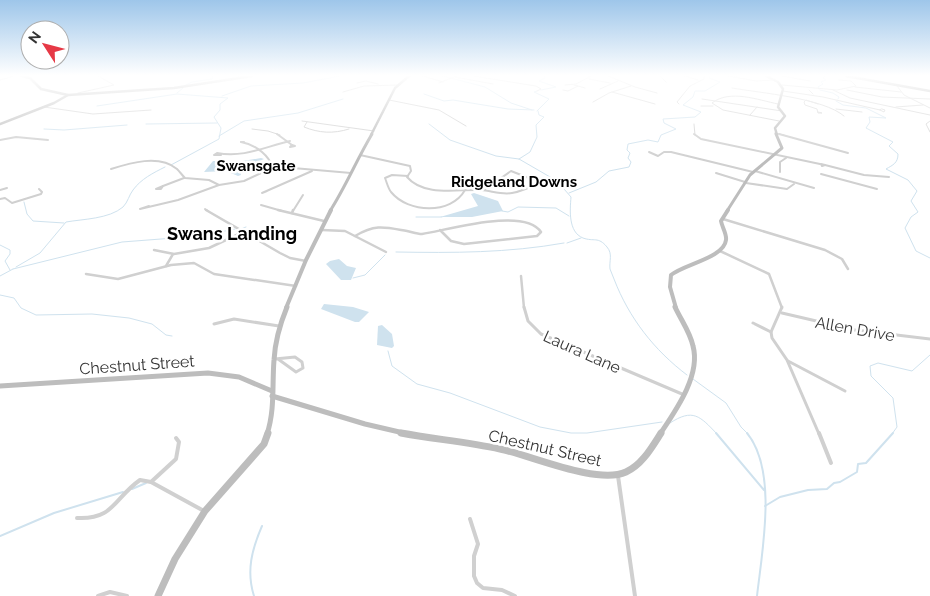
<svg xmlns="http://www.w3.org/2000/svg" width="930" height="596" font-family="Raleway,sans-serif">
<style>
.water{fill:#cfe2ee}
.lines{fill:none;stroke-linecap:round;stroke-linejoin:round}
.stream-far1{stroke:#cfe2ee;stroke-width:1}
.stream{stroke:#cfe2ee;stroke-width:2}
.street-far4{stroke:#d0d0d0;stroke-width:1}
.street-far3{stroke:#d0d0d0;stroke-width:2}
.street-far2{stroke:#d0d0d0;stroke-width:2.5}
.street-far1{stroke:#d0d0d0;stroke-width:3}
.street{stroke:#d0d0d0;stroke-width:4}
.secondary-far4{stroke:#bdbdbd;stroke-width:2.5}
.secondary-far3{stroke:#bdbdbd;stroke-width:3}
.secondary-far2{stroke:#bdbdbd;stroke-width:4}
.secondary-far1{stroke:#bdbdbd;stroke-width:5}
.secondary{stroke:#bdbdbd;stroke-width:7}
.primary{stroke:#ababab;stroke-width:2.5}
.labels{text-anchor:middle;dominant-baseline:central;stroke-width:5;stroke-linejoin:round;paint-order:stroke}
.far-neighbourhood-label{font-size:15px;font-weight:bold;fill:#000;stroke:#fff}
.street-label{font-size:16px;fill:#333;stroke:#fff}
.neighbourhood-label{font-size:18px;font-weight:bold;fill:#000;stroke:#fff}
</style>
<rect width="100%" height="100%" fill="#fff"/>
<g class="water">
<path d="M 261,158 L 264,159 L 252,164 L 250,168 L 240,171 L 241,175 L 238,176 L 226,171 L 204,172 L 213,161 L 237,162 Z"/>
<path d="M 474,193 L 498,201 L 503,211 L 472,217 L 440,217 L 478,206 L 471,194 Z"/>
<path d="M 339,259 L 347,266 L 356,268 L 351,280 L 341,280 L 326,264 L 330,261 Z"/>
<path d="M 324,304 L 353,307 L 369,312 L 359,322 L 355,322 L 321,309 Z"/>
<path d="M 382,325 L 392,334 L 394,346 L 392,348 L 377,345 L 378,326 Z"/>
</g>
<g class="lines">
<g class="stream-far1">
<path d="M 443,76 L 485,87 L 511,103 L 532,110"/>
<path d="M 184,86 L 192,82 L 212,79 L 213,76"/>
<path d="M 819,89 L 818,87 L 823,84 L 821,82 L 826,80 L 823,78 L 825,76"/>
<path d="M 541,90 L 556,87 L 539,81 L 545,78 L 544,76"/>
<path d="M 820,90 L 833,93 L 839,97 L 838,99"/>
<path d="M 537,91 L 534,92 L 549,99 L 537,111"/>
<path d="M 177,93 L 183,88"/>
<path d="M 424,94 L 444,101 L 453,100 L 508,109 L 534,110"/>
<path d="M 222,96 L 251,86 L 303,83 L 340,76"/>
<path d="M 836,101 L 843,105 L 866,108 L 886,118 L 869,117 L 870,122 L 866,128 L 893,142 L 889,146 L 898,154 C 898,163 893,165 886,169 L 908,180 L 917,191 L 911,201 L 918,212 L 911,217 L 905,228 L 916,251 L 930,258"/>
<path d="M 97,106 L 177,94 L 228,98 L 220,104 L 220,110 L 214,117 L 221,128 L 219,139 L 171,165"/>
<path d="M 146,124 L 217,123"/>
<path d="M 429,124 L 450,140 L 496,156 L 519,159 L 557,181 L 571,197 C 570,210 568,232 583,238 C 594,242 598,236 607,247 C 613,254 609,261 610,269 C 611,272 613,276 614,279 C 629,318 654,350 687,375"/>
<path d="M 44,129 L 64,130 L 127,125"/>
<path d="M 219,136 L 244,121 L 298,113 L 343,99"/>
<path d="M 519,159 L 530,152 L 537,137 L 536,125 L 544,117 L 539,115 L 538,111"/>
<path d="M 569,193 L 596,182 L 609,171 L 629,167 L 631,162 L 628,158 L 630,153 L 627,150 L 628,144 L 648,140 L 658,142 L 661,135 L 676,129 L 664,123 L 663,119 L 695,117 L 701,112 L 683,105 L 693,97 L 695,91 L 705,91 L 720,82 L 709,78 L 710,76"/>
<path d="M 24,202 L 27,214 L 33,221 L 64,223"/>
<path d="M 502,211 L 508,212 L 518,207 L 556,208 L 569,216"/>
<path d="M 416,217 L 442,217"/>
<path d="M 243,228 L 246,227"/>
<path d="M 567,243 L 581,238"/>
<path d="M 0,245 L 10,250 L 10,254 L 5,261 L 10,270"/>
<path d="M 396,252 C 453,253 508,253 564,243"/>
<path d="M 16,267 L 40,253 L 66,222 C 83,219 109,219 123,207 C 128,202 129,195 133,190 C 141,179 153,173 165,167"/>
<path d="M 13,269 L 122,242 L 200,236 L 235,229"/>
<path d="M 0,276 L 13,269"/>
<path d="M 353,278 L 365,275 L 385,255"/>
<path d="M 0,295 L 14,298 L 21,308 L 36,315 L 92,314 L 129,318 L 152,324 L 166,335 L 172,336"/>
<path d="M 388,351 L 392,366 L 417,384 L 450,393 L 540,427 L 571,433 L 587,433 L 662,422"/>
<path d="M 693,379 L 726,403 L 741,427 L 748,434"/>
<path d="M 670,423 C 693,408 700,416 717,434"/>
<path d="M 892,434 L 897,427 L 893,398 L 871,376 L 870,366 L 878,363 L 912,371 L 930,355"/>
</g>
<g class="stream">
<path d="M 716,433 L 764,490"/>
<path d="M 747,433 C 778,471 762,551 757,596"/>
<path d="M 132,489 L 146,483"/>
<path d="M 765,506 L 780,497 L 808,490 L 827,489 L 834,483 L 840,482 L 857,472 L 858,464 L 866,463 L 893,433"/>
<path d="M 0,536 L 54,513 L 123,492"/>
<path d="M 254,596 C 246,571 252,549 262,526"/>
</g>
<g class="street-far4">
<path d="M 423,76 L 443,82"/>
<path d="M 473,76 L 536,86 L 541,89 L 537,91"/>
<path d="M 608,76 L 635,87 L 657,93"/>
<path d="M 660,76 L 666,82"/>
<path d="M 685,76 L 698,80"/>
<path d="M 729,76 L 756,81 L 774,80"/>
<path d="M 782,76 L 810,81"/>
<path d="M 455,77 L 493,84"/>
<path d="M 589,79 L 610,83"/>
<path d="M 0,80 L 14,76"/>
<path d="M 357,83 L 366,81 L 378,84"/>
<path d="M 439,83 L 456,76"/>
<path d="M 565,85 L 576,84 L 591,76"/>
<path d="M 782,85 L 837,90 L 856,86 L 851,81 L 839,80"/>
<path d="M 578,86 L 585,88"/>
<path d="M 897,86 L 904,95 L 930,108"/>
<path d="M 855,87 L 901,92"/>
<path d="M 732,88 C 761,93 823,98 844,116"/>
<path d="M 600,89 L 618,81"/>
<path d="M 563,90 L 568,91 L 578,86 L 574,85"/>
<path d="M 809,90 L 813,94"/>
<path d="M 833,90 L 850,98 L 930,115"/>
<path d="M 847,90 L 882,97 L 930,99"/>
<path d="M 783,91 L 823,97 L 880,110"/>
<path d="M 343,92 L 364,86 L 398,85"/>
<path d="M 612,92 L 655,104"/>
<path d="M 78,93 L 114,85 L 98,76"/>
<path d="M 702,99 L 782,111"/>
<path d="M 389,100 L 439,110 L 466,126"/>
<path d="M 593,102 L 609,93 L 631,86"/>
<path d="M 679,104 L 677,102 L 690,86 L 704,79 L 704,76"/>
<path d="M 778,104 C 758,100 730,89 712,103 L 723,110 L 779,121"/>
<path d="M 818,104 L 806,100 L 804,102 L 805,105 L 817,109 L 818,113 L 822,113 L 818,112"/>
<path d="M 701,106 L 713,106"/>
<path d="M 44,107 L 93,114 L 151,110"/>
<path d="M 896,107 L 923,105"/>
<path d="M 836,109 L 862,112"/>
<path d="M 882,109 L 885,110 L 884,112 L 880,110 Z"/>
<path d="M 750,115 L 757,107"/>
<path d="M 302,121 L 374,131"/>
<path d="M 930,121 L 926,124 L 930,132"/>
<path d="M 307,122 L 304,127 C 319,133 333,134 349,129"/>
<path d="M 694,124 L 695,135"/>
<path d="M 252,129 L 268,131 L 280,135"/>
<path d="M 775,133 L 784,135"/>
</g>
<g class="street-far3">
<path d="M 277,134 L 292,145"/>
<path d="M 694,134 L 701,139 L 820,164"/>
<path d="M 779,134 L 848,153"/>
<path d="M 0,140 L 16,137 L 48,140"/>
<path d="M 241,142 L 244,142"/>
<path d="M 292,145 L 295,146 L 290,147 Z"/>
<path d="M 649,152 L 658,156 L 664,152 L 671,152 L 753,172"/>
<path d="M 221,155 L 214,155 L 217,153 C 244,158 264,147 290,141"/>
<path d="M 360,155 L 410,166 L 411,171 L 407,177 C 424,197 458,189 481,190 C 492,191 502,195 512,193 C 524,191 535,185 545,180"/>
<path d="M 821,164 L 825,165 L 822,166 Z"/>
<path d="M 825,165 L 864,175 L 889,177"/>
<path d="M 270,166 L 351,173"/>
<path d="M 111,169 C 130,163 159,154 177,169 C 180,172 182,175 185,178 L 209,180 L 219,185"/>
<path d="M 755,171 L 814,188"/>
<path d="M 780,172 L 780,162 L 786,158"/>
<path d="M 716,173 L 745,182"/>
<path d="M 821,174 L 877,189"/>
<path d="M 408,176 L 392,175 L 385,178 C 387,183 388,188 391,192 C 408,213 451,215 465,190"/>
<path d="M 746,183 L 787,189 L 794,184"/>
<path d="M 163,186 L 161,189 L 156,189 Z"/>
<path d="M 163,186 L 184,178"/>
<path d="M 0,190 L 7,188"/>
<path d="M 484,190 L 511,171 L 539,182"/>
<path d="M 267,191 L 262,193 L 312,171"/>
<path d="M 0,199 L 5,198 L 12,203 L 41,194 L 42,192 L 39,189"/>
<path d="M 261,205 L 282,211"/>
<path d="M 149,206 L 140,209 L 178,200 L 219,185 L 244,181 L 261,173 L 271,163 C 265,152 253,144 241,142"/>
<path d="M 205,209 L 208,211"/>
<path d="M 293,211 L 303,195"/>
</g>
<g class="street-far2">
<path d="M 206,210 L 280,253 L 290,258 L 306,261"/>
<path d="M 278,210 L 324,221"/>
<path d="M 292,213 L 293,210"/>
<path d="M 723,219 L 825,250 L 842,259 L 848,269"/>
<path d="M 322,230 L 345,231 L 386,252"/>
<path d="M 355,236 C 376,224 384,227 407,231 C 412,232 417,234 422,234 C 448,230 524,207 541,232 L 537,236 L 464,244 L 451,241 L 440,230"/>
<path d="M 154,250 L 174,254 L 209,248 L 243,232"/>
<path d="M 720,251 L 769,274 L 782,308"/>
<path d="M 166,266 L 173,254"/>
<path d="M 86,274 L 118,279 L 171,265 L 194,263 L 214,274 L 296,286"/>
<path d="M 521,276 L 524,308"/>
</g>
<g class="street-far1">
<path d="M 524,307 L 528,321 L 541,334 L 682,394"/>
<path d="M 782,307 L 771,332 L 772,338 L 787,360 L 819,434"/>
<path d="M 782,313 L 855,330 L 930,339"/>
<path d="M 753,323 L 771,332"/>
<path d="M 214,324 L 234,319 L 279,326"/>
<path d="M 275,359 L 295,357 L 302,362 L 303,368 L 296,372 L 278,359"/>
<path d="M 788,361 L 845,391"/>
</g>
<g class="street">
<path d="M 819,433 L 831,463"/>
<path d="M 618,476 L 635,596"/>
<path d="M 151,482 L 176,459 L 179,442 L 176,438"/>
<path d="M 77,518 C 114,520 114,498 140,480 L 151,482 L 204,511"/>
<path d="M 470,519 L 478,544 L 474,556 L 474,576 L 477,583 L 483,588 L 502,590 L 515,596"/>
<path d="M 98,596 L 110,592 L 127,596"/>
</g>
<g class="secondary-far4">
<path d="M 22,76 L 30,78 L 41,89 L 68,95 L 174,88 L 252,76"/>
<path d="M 766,76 L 778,82 L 783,89 L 778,107 L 785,116 L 775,128 L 777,135"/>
<path d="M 0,124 L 54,103 L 68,95"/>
<path d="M 371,135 L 395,88 L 409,76"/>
</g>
<g class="secondary-far3">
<path d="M 330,211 C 346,186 357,159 372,134"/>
<path d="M 727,211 L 750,175 L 782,148 L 776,134"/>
</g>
<g class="secondary-far2">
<path d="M 286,308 L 306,260 L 331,210"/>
<path d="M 676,308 L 670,287 L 671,275 C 684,264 724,258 726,240 C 727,234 722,227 721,221 L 728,210"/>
</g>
<g class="secondary-far1">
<path d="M 0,386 L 208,373 L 239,377 L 272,391"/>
<path d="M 272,396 L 365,424 L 408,434"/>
<path d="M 267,434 C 275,410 272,385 274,360 C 275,342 280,324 287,307"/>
<path d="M 660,434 C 676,410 701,375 693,346 C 690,332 681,320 675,307"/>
</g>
<g class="secondary">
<path d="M 401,433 C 434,439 467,442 500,449 C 530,455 597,485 626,472 C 642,465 652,447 661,433"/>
<path d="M 158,596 L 175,559 L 205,511 L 264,444 L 268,433"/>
</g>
<path class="primary" d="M 846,76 L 930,91"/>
</g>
<linearGradient id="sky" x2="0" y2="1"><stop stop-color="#9ec6ea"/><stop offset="0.47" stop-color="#fff"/><stop offset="1" stop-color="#fff" stop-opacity="0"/></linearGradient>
<rect width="930" height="160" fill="url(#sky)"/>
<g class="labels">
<g class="far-neighbourhood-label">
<text x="256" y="166">Swansgate</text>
<text x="514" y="182">Ridgeland Downs</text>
</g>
<g class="street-label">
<text transform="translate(855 329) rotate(10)">Allen Drive</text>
<text transform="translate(582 352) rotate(24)">Laura Lane</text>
<text transform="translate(137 365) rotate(-4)">Chestnut Street</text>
<text transform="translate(545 448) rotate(13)">Chestnut Street</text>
</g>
<g class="neighbourhood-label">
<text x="232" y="233">Swans Landing</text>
</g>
</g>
<g transform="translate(45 45) rotate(306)"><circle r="24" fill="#ffffff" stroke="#adadad"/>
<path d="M0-4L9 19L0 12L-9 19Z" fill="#e63946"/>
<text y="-8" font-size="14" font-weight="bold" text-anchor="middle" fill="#333333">N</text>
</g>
</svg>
